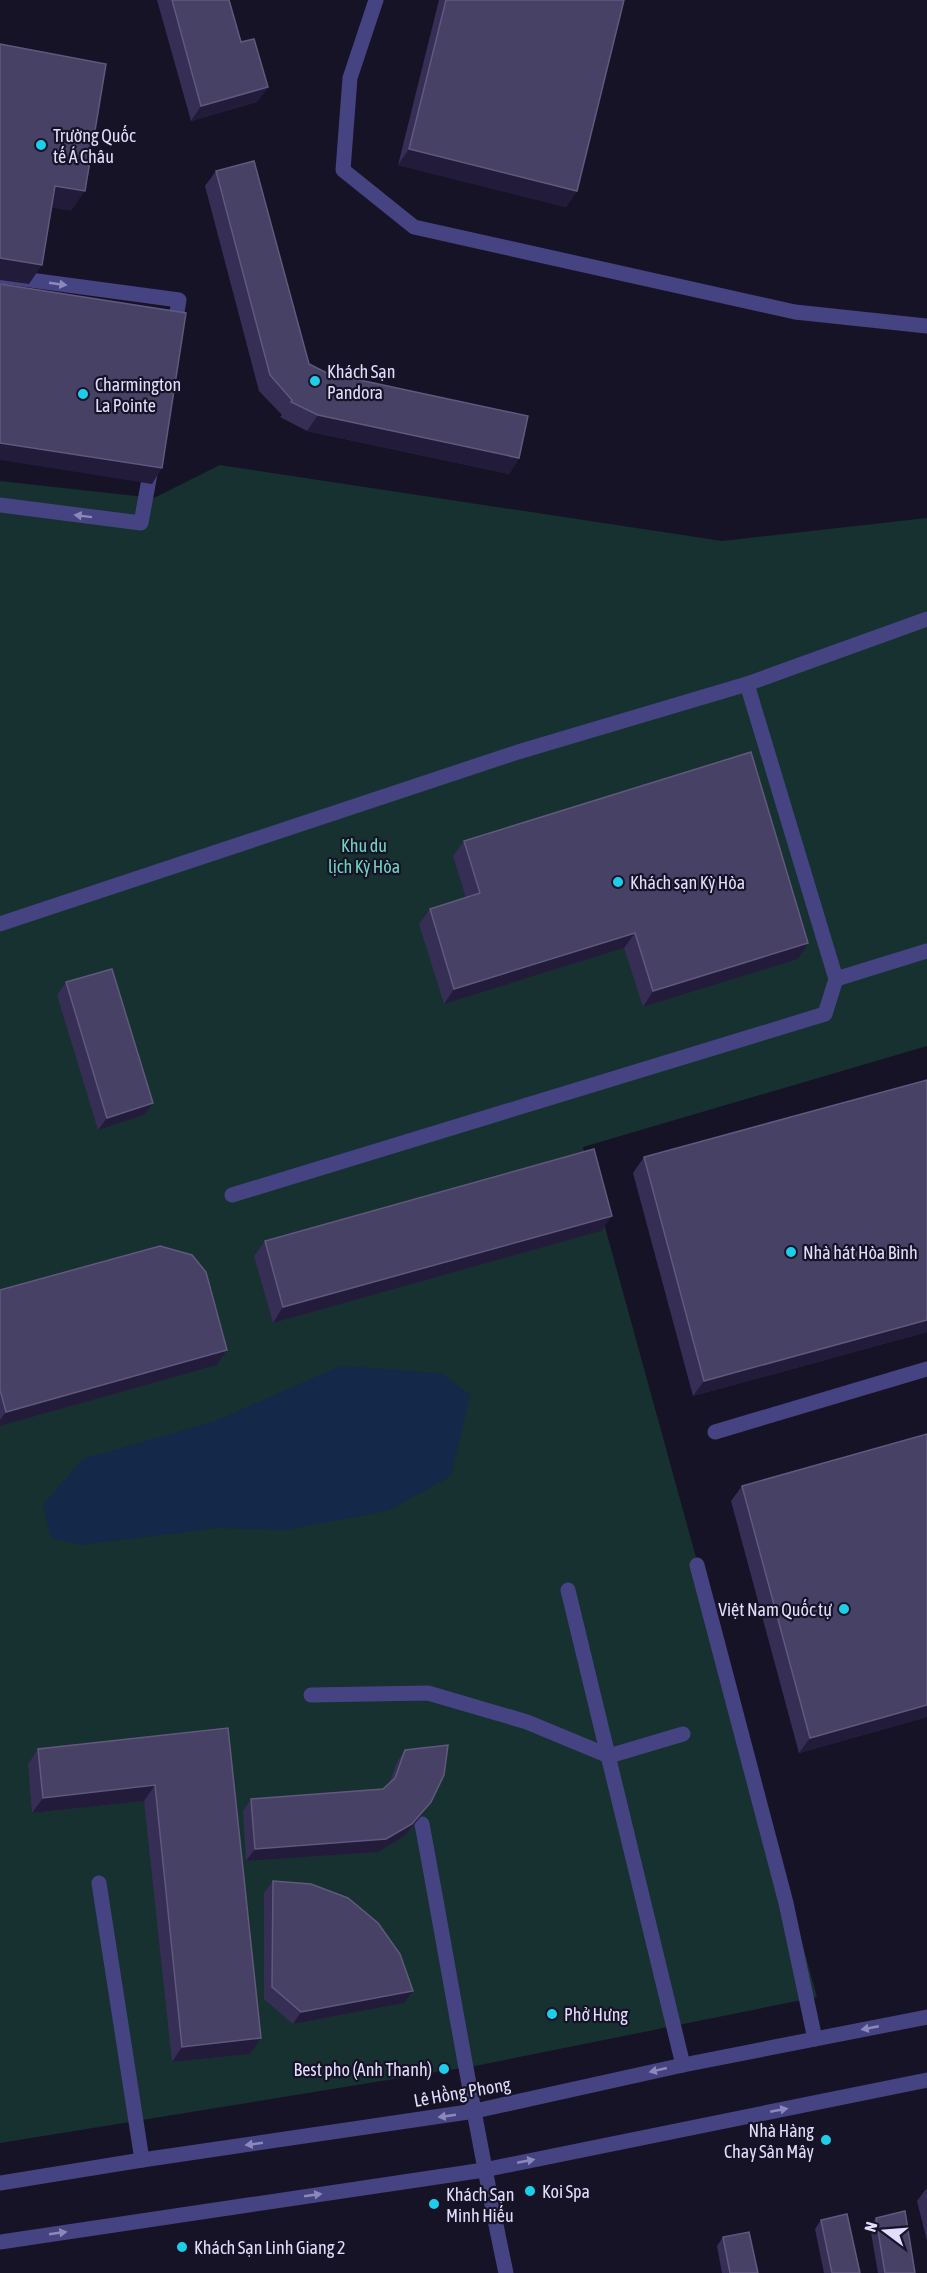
<svg xmlns="http://www.w3.org/2000/svg" width="927" height="2273" font-family="'Asap Condensed',sans-serif">
<style>
.green{fill:#163130}
.water{fill:#14284a}
.lines{fill:none;stroke-linecap:round;stroke-linejoin:round}
.minor{stroke:#464382;stroke-width:15}
.wall{fill:#362e54}
.shaded-wall{fill:#221b3a}
.building{fill:#484166;stroke:#60597d;stroke-width:1.5}
.oneway{fill:#8c88b9}
.poi-dot{fill:#1ccfe8;stroke:#171327;stroke-width:2}
.labels{text-anchor:middle;dominant-baseline:central;stroke-width:4.5;stroke-linejoin:round;paint-order:stroke}
.poi-label{font-size:18px;fill:#e1ddfc;stroke:#171327;text-anchor:start}
.park-label{font-size:18px;fill:#6fd5be;stroke:#171327}
.street-label{font-size:18px;fill:#e1ddfc;stroke:#171327}
</style>
<rect width="100%" height="100%" fill="#171327"/>
<path class="green" d="M 220,465 L 722,541 L 927,518 L 927,1046 L 583,1147 L 817,1997 L 480,2065 L 0,2143 L 0,481 L 154,498 Z"/>
<path class="water" d="M 341,1366 L 441,1373 L 470,1395 L 451,1476 L 388,1511 L 284,1530 L 218,1528 L 81,1545 L 51,1538 L 43,1505 L 83,1459 L 213,1422 Z"/>
<g class="lines">
<g class="minor">
<path d="M 376,0 L 350,78 L 343,170 L 414,227 L 795,312 L 927,326"/>
<path d="M 0,276 L 179,300 L 174,330"/>
<path d="M 0,505 L 141,523 L 152,463"/>
<path d="M 747,684 L 836,979"/>
<path d="M 0,924 L 518,752 L 747,684 L 927,619"/>
<path d="M 232,1195 L 825,1014 L 836,979 L 927,951"/>
<path d="M 715,1432 L 927,1369"/>
<path d="M 697,1565 L 786,1903 L 815,2039"/>
<path d="M 568,1590 L 683,2065"/>
<path d="M 311,1695 L 428,1693 L 527,1722 L 609,1756 L 683,1734"/>
<path d="M 422,1824 C 450,1974 474,2124 506,2273"/>
<path d="M 99,1883 L 142,2160"/>
<path d="M 0,2183 L 142,2160 L 475,2111 L 683,2065 L 927,2017"/>
<path d="M 0,2242 L 484,2170 L 927,2080"/>
</g>
</g>
<g class="wall">
<path d="M 157,0 L 229,0 L 241,42 L 268,87 L 257,102 L 191,121 Z"/>
<path d="M 439,0 L 624,0 L 577,191 L 566,207 L 398,165 Z"/>
<path d="M 216,171 L 309,364 L 327,373 L 519,458 L 509,474 L 307,431 L 280,417 L 282,415 L 259,391 L 205,186 Z"/>
<path d="M 464,841 L 798,959 L 643,1007 L 624,948 L 444,1004 L 419,924 L 430,909 L 466,898 L 453,856 Z"/>
<path d="M 66,982 L 153,1103 L 144,1115 L 98,1130 L 57,995 Z"/>
<path d="M 927,1080 L 927,1332 L 693,1396 L 633,1173 L 644,1157 Z"/>
<path d="M 601,1231 L 273,1323 L 254,1256 L 265,1241 Z"/>
<path d="M 0,1290 L 227,1350 L 217,1365 L 0,1426 Z"/>
<path d="M 927,1434 L 927,1717 L 799,1753 L 731,1501 L 742,1486 Z"/>
<path d="M 228,1728 L 250,2054 L 172,2062 L 144,1801 L 32,1813 L 28,1764 L 38,1749 Z"/>
<path d="M 405,1750 L 431,1802 L 423,1814 L 403,1837 L 378,1852 L 246,1861 L 243,1811 L 251,1799 L 383,1789 L 389,1784 L 397,1762 Z"/>
<path d="M 273,1881 L 404,2003 L 293,2024 L 264,1999 L 264,1893 Z"/>
<path d="M 926,2189 L 927,2189 L 927,2241 L 917,2201 Z"/>
<path d="M 876,2218 L 915,2273 L 878,2273 L 870,2227 Z"/>
<path d="M 821,2220 L 860,2273 L 824,2273 L 815,2229 Z"/>
<path d="M 723,2237 L 758,2273 L 722,2273 L 717,2246 Z"/>
</g>
<g class="shaded-wall">
<path d="M 268,87 L 257,102 L 191,121 L 201,106 Z"/>
<path d="M 409,149 L 577,191 L 566,207 L 398,165 Z"/>
<path d="M 55,186 L 85,191 L 71,211 L 41,206 Z"/>
<path d="M 0,258 L 42,265 L 29,284 L 0,280 Z"/>
<path d="M 318,415 L 519,458 L 509,474 L 307,431 Z"/>
<path d="M 0,443 L 162,468 L 152,484 L 0,460 Z"/>
<path d="M 635,933 L 624,948 L 444,1004 L 454,989 Z"/>
<path d="M 808,943 L 798,959 L 643,1007 L 653,991 Z"/>
<path d="M 153,1103 L 144,1115 L 98,1130 L 107,1118 Z"/>
<path d="M 612,1216 L 601,1231 L 273,1323 L 283,1307 Z"/>
<path d="M 927,1320 L 927,1332 L 693,1396 L 704,1381 Z"/>
<path d="M 227,1350 L 217,1365 L 0,1426 L 0,1420 L 6,1412 Z"/>
<path d="M 927,1705 L 927,1717 L 799,1753 L 810,1738 Z"/>
<path d="M 155,1785 L 144,1801 L 32,1813 L 43,1798 Z"/>
<path d="M 431,1802 L 423,1814 L 403,1837 L 378,1852 L 246,1861 L 255,1849 Z"/>
<path d="M 413,1991 L 404,2003 L 293,2024 L 301,2012 Z"/>
<path d="M 261,2038 L 250,2054 L 172,2062 L 182,2047 Z"/>
</g>
<g class="building">
<path d="M 172,0 L 229,0 L 241,42 L 254,39 L 268,87 L 201,106 Z"/>
<path d="M 446,0 L 624,0 L 577,191 L 409,149 Z"/>
<path d="M 0,44 L 106,64 L 85,191 L 55,186 L 42,265 L 0,258 Z"/>
<path d="M 254,161 L 309,364 L 327,373 L 528,416 L 519,458 L 318,415 L 291,402 L 292,400 L 270,375 L 216,171 Z"/>
<path d="M 0,284 L 186,313 L 162,468 L 0,443 Z"/>
<path d="M 751,752 L 808,943 L 653,991 L 635,933 L 454,989 L 430,909 L 480,893 L 464,841 Z"/>
<path d="M 112,969 L 153,1103 L 107,1118 L 66,982 Z"/>
<path d="M 927,1080 L 927,1320 L 704,1381 L 644,1157 Z"/>
<path d="M 594,1149 L 612,1216 L 283,1307 L 265,1241 Z"/>
<path d="M 160,1246 L 192,1255 L 206,1272 L 227,1350 L 6,1412 L 0,1390 L 0,1290 Z"/>
<path d="M 927,1434 L 927,1705 L 810,1738 L 742,1486 Z"/>
<path d="M 228,1728 L 261,2038 L 182,2047 L 155,1785 L 43,1798 L 38,1749 Z"/>
<path d="M 448,1745 L 444,1775 L 431,1802 L 412,1824 L 386,1839 L 255,1849 L 251,1799 L 383,1789 L 395,1778 L 405,1750 Z"/>
<path d="M 273,1881 L 311,1884 L 348,1898 L 378,1923 L 400,1954 L 413,1991 L 301,2012 L 272,1987 Z"/>
<path d="M 905,2211 L 915,2273 L 885,2273 L 876,2218 Z"/>
<path d="M 847,2214 L 860,2273 L 832,2273 L 821,2220 Z"/>
<path d="M 749,2232 L 758,2273 L 730,2273 L 723,2237 Z"/>
</g>
<defs><path id="oneway-solid" d="M-6-.8H1V-3.2L6.5 0L1 3.2V.8H-6Z" transform="scale(1.5)"/></defs>
<g class="oneway">
<use href="#oneway-solid" transform="translate(58 284) rotate(8)"/>
<use href="#oneway-solid" transform="translate(83 516) rotate(-173)"/>
<use href="#oneway-solid" transform="translate(870 2028) rotate(169)"/>
<use href="#oneway-solid" transform="translate(658 2070) rotate(167)"/>
<use href="#oneway-solid" transform="translate(779 2110) rotate(-11)"/>
<use href="#oneway-solid" transform="translate(447 2116) rotate(172)"/>
<use href="#oneway-solid" transform="translate(254 2144) rotate(172)"/>
<use href="#oneway-solid" transform="translate(526 2161) rotate(-11)"/>
<use href="#oneway-solid" transform="translate(313 2195) rotate(-8)"/>
<use href="#oneway-solid" transform="translate(58 2233) rotate(-8)"/>
</g>
<g class="poi-dot">
<circle cx="41" cy="145" r="6"/>
<circle cx="315" cy="381" r="6"/>
<circle cx="83" cy="394" r="6"/>
<circle cx="618" cy="882" r="6"/>
<circle cx="791" cy="1252" r="6"/>
<circle cx="844" cy="1609" r="6"/>
<circle cx="552" cy="2014" r="6"/>
<circle cx="444" cy="2069" r="6"/>
<circle cx="826" cy="2140" r="6"/>
<circle cx="530" cy="2191" r="6"/>
<circle cx="434" cy="2204" r="6"/>
<circle cx="182" cy="2247" r="6"/>
</g>
<g class="labels">
<g class="poi-label">
<text x="53" y="135">Trường Quốc<tspan x="53" dy="21">tế Á Châu</tspan></text>
<text x="327" y="371">Khách Sạn<tspan x="327" dy="21">Pandora</tspan></text>
<text x="95" y="384">Charmington<tspan x="95" dy="21">La Pointe</tspan></text>
<text x="630" y="882">Khách sạn Kỳ Hòa</text>
<text x="803" y="1252">Nhà hát Hòa Bình</text>
<text x="832" y="1609" text-anchor="end">Việt Nam Quốc tự</text>
<text x="564" y="2014">Phở Hưng</text>
<text x="432" y="2069" text-anchor="end">Best pho (Anh Thanh)</text>
<text x="814" y="2130" text-anchor="end">Nhà Hàng<tspan x="814" dy="21">Chay Sân Mây</tspan></text>
<text x="542" y="2191">Koi Spa</text>
<text x="446" y="2194">Khách Sạn<tspan x="446" dy="21">Minh Hiếu</tspan></text>
<text x="194" y="2247">Khách Sạn Linh Giang 2</text>
</g>
<g class="park-label">
<text x="364" y="845">Khu du<tspan x="364" dy="21">lịch Kỳ Hòa</tspan></text>
</g>
<g class="street-label">
<text transform="translate(462 2092) rotate(-10)">Lê Hồng Phong</text>
</g>
</g>
<g transform="translate(885 2231) rotate(286)" stroke="#171327" stroke-width="4.5" paint-order="stroke">
<path d="M0-4.5L10 22L0 15L-10 22Z" fill="#e1ddfc"/>
<text y="-9" font-size="16" font-weight="bold" text-anchor="middle" fill="#e1ddfc">N</text>
</g>
</svg>
